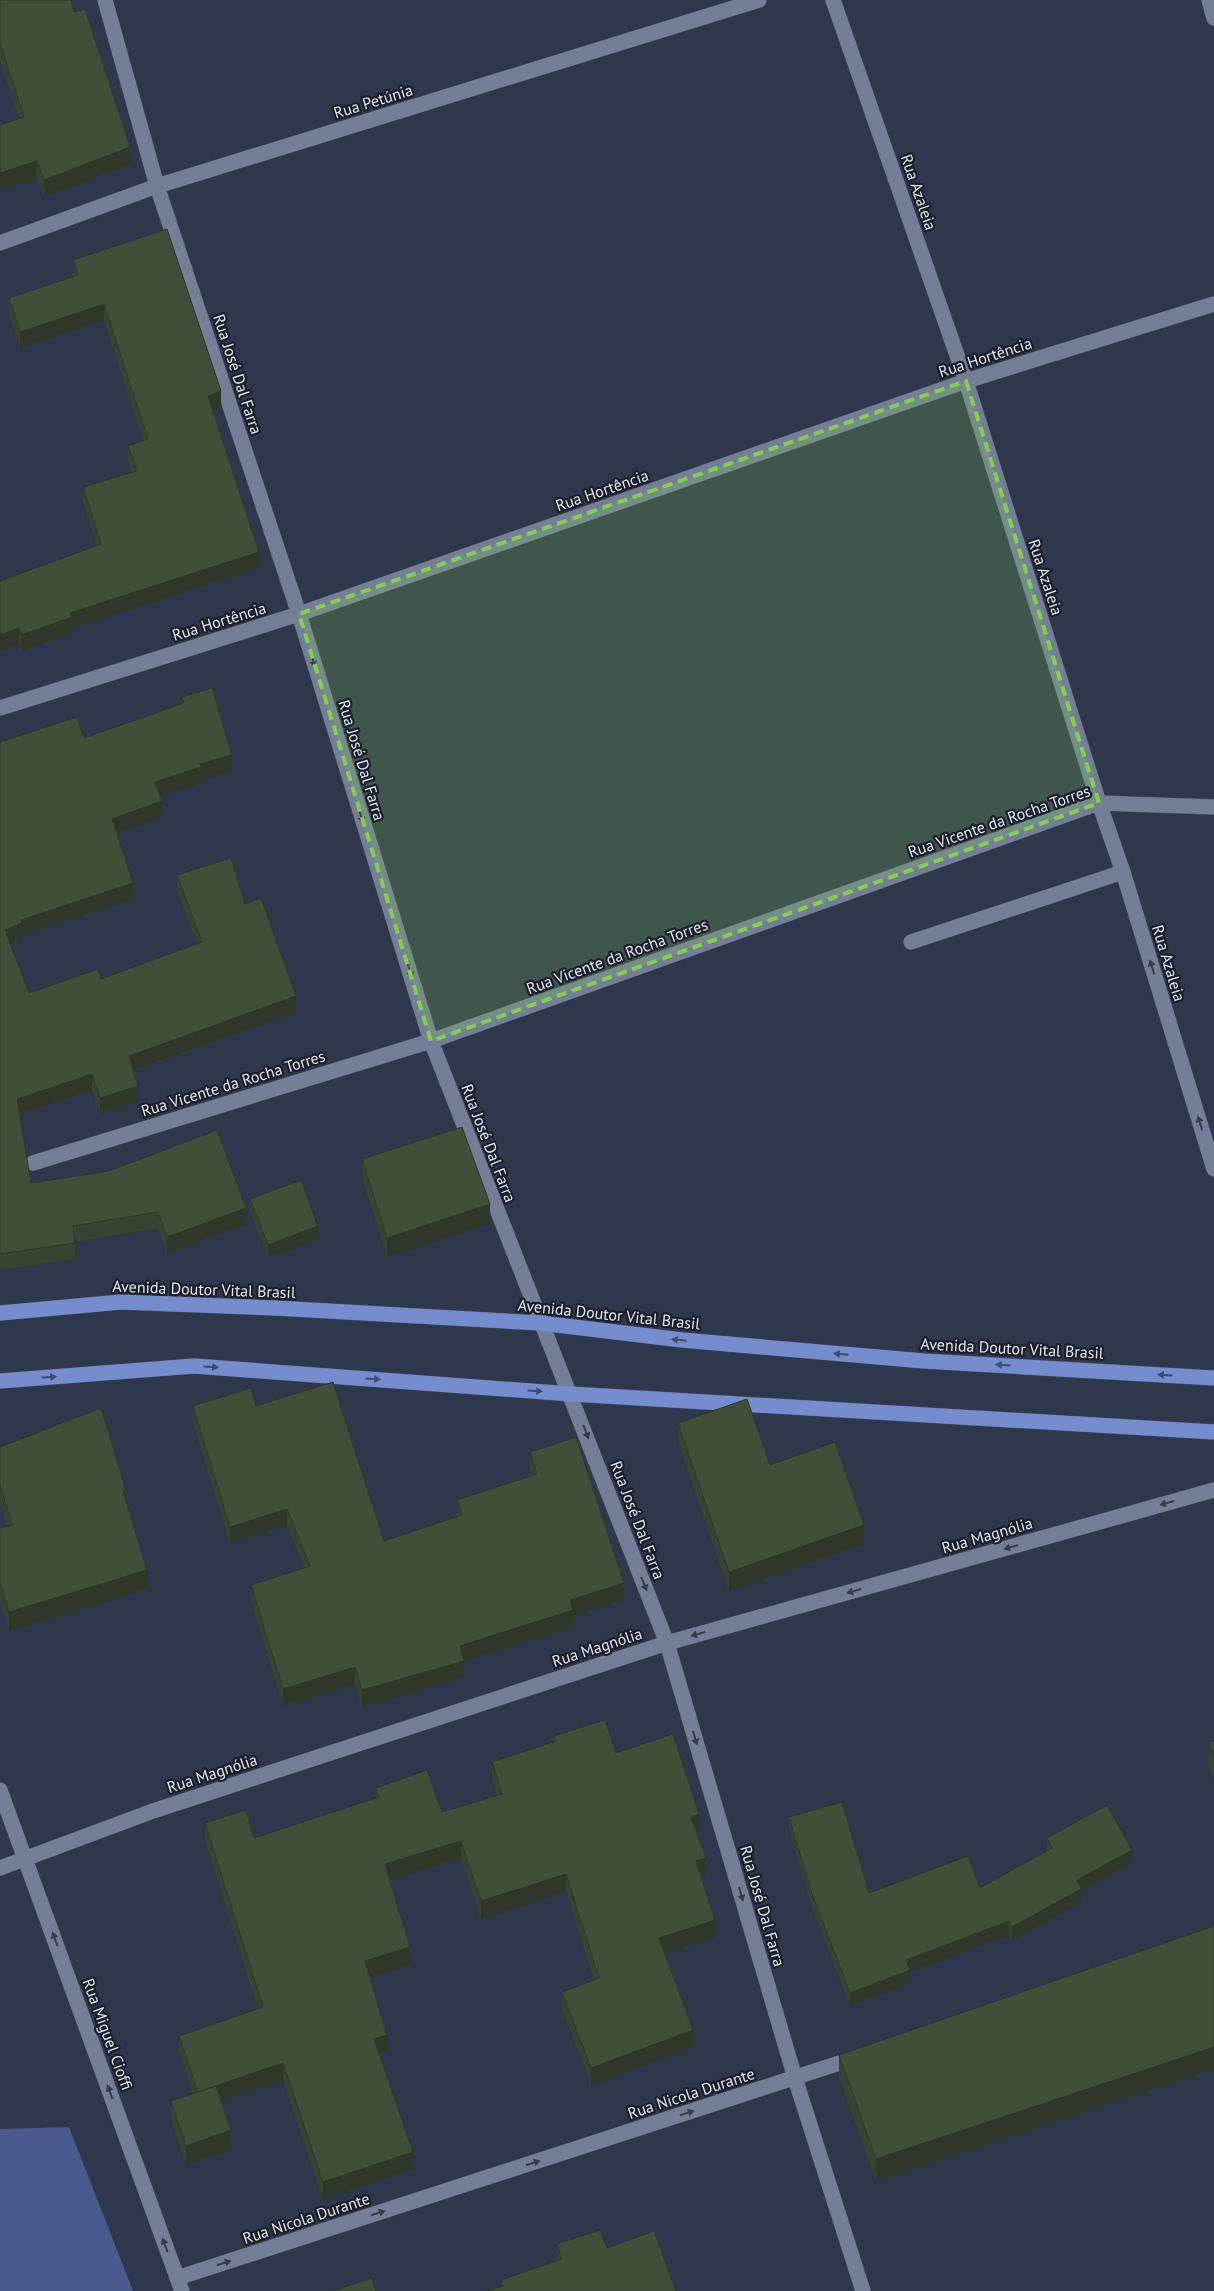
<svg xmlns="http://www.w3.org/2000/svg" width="1214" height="2291" font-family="'PT Sans',sans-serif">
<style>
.green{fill:#485a8e}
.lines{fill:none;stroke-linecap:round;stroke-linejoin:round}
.minor-casing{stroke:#4b5264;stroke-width:16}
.major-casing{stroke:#4b5264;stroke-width:16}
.minor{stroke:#747e96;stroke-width:15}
.major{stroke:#758cce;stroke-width:15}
.wall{fill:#384431}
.shaded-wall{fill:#2e3728}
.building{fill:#414f39;stroke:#2e3728}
.oneway{fill:#363c49}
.oneway2{fill:#3f4b6a}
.marked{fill:#83d04e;fill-opacity:0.2;stroke:#83d04e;stroke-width:4;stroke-dasharray:10 6;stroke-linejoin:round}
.labels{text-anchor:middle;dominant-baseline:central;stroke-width:4.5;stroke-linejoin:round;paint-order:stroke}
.street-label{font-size:16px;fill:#e0e5f3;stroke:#1b1f28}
</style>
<rect width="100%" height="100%" fill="#2f374c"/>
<path class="green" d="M 69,2127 L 133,2291 L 0,2291 L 0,2129 Z"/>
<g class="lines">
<g class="minor-casing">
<g id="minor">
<path d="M 105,0 L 157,186 L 299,614 L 431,1041 L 667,1643 L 795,2078 L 863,2291"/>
<path d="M 833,0 L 966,381 L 1099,803 L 1123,872 L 1214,1169"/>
<path d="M 1209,0 L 1214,18"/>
<path d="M 0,243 L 157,186 L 759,0"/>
<path d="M 0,708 L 299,614 L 966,381 L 1214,304"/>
<path d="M 911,942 L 1123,872"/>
<path d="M 33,1163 L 431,1041 L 1099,803 L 1214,807"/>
<path d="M 0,1790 L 182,2291"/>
<path d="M 0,1868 L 153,1811 L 667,1643 L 1214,1490"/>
<path d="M 177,2278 L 858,2057"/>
</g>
</g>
<g class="major-casing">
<g id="major">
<path d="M 0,1313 L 121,1302 L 275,1308 L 540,1323 L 682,1340 L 924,1361 L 1214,1378"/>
<path d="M 0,1381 L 194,1366 L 571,1394 L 1214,1432"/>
</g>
</g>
<use href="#minor" class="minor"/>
<use href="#major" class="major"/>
</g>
<g class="wall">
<path d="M 0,0 L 74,12 L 130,164 L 44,197 L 37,178 L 0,190 L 0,125 L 19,119 L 0,61 Z"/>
<path d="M 73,260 L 221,407 L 213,410 L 259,568 L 72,628 L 72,633 L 21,651 L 0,581 L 97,545 L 83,503 L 83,487 L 132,472 L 128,462 L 128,446 L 143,441 L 104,320 L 20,348 L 9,314 L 9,298 L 73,276 Z"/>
<path d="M 182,697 L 232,771 L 201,780 L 201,783 L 161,796 L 162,817 L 116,833 L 133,899 L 22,935 L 22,939 L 10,944 L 29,993 L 101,979 L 197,944 L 177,891 L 177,875 L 245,904 L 296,1012 L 134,1071 L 138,1102 L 100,1114 L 92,1090 L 19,1115 L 31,1183 L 246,1224 L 167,1253 L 158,1228 L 75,1242 L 75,1259 L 0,1270 L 0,742 L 84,738 L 182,703 Z"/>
<path d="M 362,1159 L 490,1223 L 387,1257 L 362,1178 Z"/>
<path d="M 250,1199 L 318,1239 L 268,1258 L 250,1212 Z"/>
<path d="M 193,1406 L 256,1406 L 384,1541 L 457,1517 L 457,1500 L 532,1475 L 530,1469 L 530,1452 L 624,1599 L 573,1616 L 573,1627 L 464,1661 L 464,1677 L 362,1707 L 355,1684 L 283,1706 L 251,1601 L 251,1585 L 304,1568 L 287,1525 L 230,1543 L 193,1423 Z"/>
<path d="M 678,1423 L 770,1465 L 864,1544 L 729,1591 L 678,1442 Z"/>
<path d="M 0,1447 L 147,1589 L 9,1631 L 0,1602 L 0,1528 L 7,1526 L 0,1504 Z"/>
<path d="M 554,1736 L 616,1753 L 699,1831 L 697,1832 L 706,1875 L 701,1877 L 715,1937 L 664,1953 L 693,2047 L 591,2085 L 562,2009 L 562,1992 L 594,1980 L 566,1891 L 481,1919 L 461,1858 L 389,1880 L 410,1964 L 369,1977 L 387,2052 L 379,2054 L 413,2169 L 323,2200 L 283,2080 L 221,2101 L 231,2150 L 186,2165 L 171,2120 L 171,2101 L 193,2094 L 179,2053 L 179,2036 L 258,2009 L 205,1840 L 205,1823 L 254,1838 L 376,1799 L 376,1788 L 442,1812 L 497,1795 L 492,1779 L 492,1762 L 554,1742 Z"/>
<path d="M 1214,1741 L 1214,1781 L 1209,1765 L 1209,1742 Z"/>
<path d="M 789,1817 L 869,1893 L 980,1888 L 1047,1851 L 1047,1838 L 1132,1863 L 1081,1891 L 1081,1902 L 1012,1941 L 1009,1935 L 910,1972 L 910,1983 L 850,2006 L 812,1908 L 789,1830 Z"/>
<path d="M 1214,1926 L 1214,2069 L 876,2181 L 839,2077 L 839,2055 Z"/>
<path d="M 557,2244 L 607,2248 L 501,2286 L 501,2280 L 557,2260 Z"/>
</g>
<g class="shaded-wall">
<path d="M 130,147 L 130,164 L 44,197 L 44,180 Z"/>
<path d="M 37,161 L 37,178 L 0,190 L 0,173 Z"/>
<path d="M 104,304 L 104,320 L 20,348 L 20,332 Z"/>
<path d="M 221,391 L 221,407 L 208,412 L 208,396 Z"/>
<path d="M 259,552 L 259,568 L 72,628 L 72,633 L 21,651 L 21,635 L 70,613 Z"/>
<path d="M 19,628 L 19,644 L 0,651 L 0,635 Z"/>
<path d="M 232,755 L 232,771 L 201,780 L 201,783 L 155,798 L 155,782 L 200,764 Z"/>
<path d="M 162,801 L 162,817 L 112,835 L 112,819 Z"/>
<path d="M 133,883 L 133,899 L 22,935 L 22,939 L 5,946 L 5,930 L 21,920 Z"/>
<path d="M 296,996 L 296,1012 L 129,1072 L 129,1056 Z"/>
<path d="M 92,1074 L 92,1090 L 17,1115 L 17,1099 Z"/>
<path d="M 138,1086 L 138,1102 L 100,1114 L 100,1098 Z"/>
<path d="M 490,1204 L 490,1223 L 387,1257 L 387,1238 Z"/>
<path d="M 246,1208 L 246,1224 L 167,1253 L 167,1237 Z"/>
<path d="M 318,1226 L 318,1239 L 268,1258 L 268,1245 Z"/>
<path d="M 126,1490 L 126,1509 L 123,1491 Z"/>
<path d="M 287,1509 L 287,1525 L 230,1543 L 230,1527 Z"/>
<path d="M 864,1525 L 864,1544 L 729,1591 L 729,1572 Z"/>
<path d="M 147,1570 L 147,1589 L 9,1631 L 9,1612 Z"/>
<path d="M 624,1583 L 624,1599 L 573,1616 L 573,1627 L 464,1661 L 464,1677 L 362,1707 L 362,1690 L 460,1646 L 570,1600 Z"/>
<path d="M 355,1667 L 355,1684 L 283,1706 L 283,1689 Z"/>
<path d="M 699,1814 L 699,1831 L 691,1834 L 691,1817 Z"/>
<path d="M 461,1841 L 461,1858 L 385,1881 L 385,1864 Z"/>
<path d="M 1132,1850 L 1132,1863 L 1081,1891 L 1081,1902 L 1012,1941 L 1012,1927 L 1077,1880 Z"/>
<path d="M 706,1858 L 706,1875 L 696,1878 L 696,1861 Z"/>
<path d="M 566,1874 L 566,1891 L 481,1919 L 481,1901 Z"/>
<path d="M 715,1920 L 715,1937 L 659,1955 L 659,1938 Z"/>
<path d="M 1009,1921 L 1009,1935 L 910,1972 L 910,1983 L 850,2006 L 850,1993 L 906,1960 Z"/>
<path d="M 410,1947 L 410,1964 L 365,1979 L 365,1961 Z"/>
<path d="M 693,2030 L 693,2047 L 591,2085 L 591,2068 Z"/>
<path d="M 387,2035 L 387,2052 L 374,2056 L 374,2039 Z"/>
<path d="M 1214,2047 L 1214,2069 L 876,2181 L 876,2159 Z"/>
<path d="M 283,2063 L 283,2080 L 198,2109 L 198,2092 Z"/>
<path d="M 231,2130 L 231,2150 L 186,2165 L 186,2146 Z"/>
<path d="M 413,2152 L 413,2169 L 323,2200 L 323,2182 Z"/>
</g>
<g class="building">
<path d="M 0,0 L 71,0 L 74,12 L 85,9 L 130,147 L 44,180 L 37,161 L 0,173 L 0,125 L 24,117 L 0,43 Z"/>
<path d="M 167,229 L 221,391 L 208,396 L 259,552 L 70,613 L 72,617 L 21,635 L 19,628 L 0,635 L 0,581 L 101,544 L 83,487 L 137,471 L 128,446 L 148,439 L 104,304 L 20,332 L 9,298 L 78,275 L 73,260 Z"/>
<path d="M 212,688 L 232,755 L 200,764 L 201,767 L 155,782 L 162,801 L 112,819 L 133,883 L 21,920 L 22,923 L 5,930 L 29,993 L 98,969 L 101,979 L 202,942 L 177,875 L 231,858 L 245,904 L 261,898 L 296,996 L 129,1056 L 138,1086 L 100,1098 L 92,1074 L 17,1099 L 31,1183 L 109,1171 L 217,1130 L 246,1208 L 167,1237 L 158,1212 L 73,1226 L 75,1243 L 0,1254 L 0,742 L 77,717 L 84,738 L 184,703 L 182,697 Z"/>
<path d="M 462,1127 L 490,1204 L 387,1238 L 362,1159 Z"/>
<path d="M 301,1180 L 318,1226 L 268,1245 L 250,1199 Z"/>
<path d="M 333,1382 L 384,1541 L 462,1515 L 457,1500 L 537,1474 L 530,1452 L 576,1437 L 624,1583 L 570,1600 L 573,1610 L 460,1646 L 464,1661 L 362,1690 L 355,1667 L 283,1689 L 251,1585 L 310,1566 L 287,1509 L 230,1527 L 193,1406 L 251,1388 L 256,1406 Z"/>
<path d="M 747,1399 L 770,1465 L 835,1442 L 864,1525 L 729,1572 L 678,1423 Z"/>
<path d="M 101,1408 L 126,1490 L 123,1491 L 147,1570 L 9,1612 L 0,1583 L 0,1528 L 12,1525 L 0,1485 L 0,1447 Z"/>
<path d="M 605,1720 L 616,1753 L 673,1734 L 699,1814 L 691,1817 L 706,1858 L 696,1861 L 715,1920 L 659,1938 L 693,2030 L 591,2068 L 562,1992 L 599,1978 L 566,1874 L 481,1901 L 461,1841 L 385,1864 L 410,1947 L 365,1961 L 387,2035 L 374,2039 L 413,2152 L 323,2182 L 283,2063 L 198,2092 L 179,2036 L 263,2007 L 205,1823 L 246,1810 L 254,1838 L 379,1797 L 376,1788 L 427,1770 L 442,1812 L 502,1794 L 492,1762 L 556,1741 L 554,1736 Z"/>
<path d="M 1214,1741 L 1214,1758 L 1209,1742 Z"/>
<path d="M 842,1802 L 869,1893 L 968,1856 L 980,1888 L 1052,1848 L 1047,1838 L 1107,1805 L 1132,1850 L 1077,1880 L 1081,1889 L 1012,1927 L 1009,1921 L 906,1960 L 910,1970 L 850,1993 L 812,1894 L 789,1817 Z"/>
<path d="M 1214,1926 L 1214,2047 L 876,2159 L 839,2055 Z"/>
<path d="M 216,2086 L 231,2130 L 186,2146 L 171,2101 Z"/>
<path d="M 600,2230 L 607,2248 L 654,2231 L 676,2291 L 485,2291 L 503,2286 L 501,2280 L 562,2259 L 557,2244 Z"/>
<path d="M 372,2278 L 376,2291 L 333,2291 Z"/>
</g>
<defs><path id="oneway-solid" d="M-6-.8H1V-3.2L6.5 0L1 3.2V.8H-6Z" transform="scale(1.25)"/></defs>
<g class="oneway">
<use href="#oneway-solid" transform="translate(313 660) rotate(73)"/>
<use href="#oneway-solid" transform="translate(361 816) rotate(73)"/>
<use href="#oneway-solid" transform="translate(1152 967) rotate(-107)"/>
<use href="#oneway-solid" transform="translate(410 971) rotate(73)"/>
<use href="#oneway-solid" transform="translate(1200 1123) rotate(-107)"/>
<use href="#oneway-solid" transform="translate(586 1432) rotate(69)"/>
<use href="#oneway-solid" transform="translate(1167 1503) rotate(164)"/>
<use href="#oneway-solid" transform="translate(1011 1547) rotate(164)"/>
<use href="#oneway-solid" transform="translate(644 1584) rotate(69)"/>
<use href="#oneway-solid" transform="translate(854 1591) rotate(164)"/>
<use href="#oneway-solid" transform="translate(698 1634) rotate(164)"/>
<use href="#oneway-solid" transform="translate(695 1738) rotate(74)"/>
<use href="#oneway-solid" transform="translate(741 1894) rotate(74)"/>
<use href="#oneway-solid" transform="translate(55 1939) rotate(-110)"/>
<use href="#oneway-solid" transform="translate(110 2092) rotate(-110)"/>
<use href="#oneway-solid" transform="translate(687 2113) rotate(-18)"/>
<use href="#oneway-solid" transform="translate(533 2163) rotate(-18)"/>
<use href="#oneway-solid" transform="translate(378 2213) rotate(-18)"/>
<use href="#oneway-solid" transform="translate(165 2245) rotate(-110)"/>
<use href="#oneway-solid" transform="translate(224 2263) rotate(-18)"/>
</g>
<g class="oneway2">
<use href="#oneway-solid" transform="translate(679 1340) rotate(-174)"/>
<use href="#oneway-solid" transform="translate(841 1354) rotate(-175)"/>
<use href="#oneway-solid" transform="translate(1003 1365) rotate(-177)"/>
<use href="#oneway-solid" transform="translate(211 1367) rotate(4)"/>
<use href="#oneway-solid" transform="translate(1165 1375) rotate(-176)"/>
<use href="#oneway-solid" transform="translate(49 1377) rotate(-4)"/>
<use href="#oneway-solid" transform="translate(373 1379) rotate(4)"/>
<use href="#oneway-solid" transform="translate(535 1391) rotate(4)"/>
</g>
<path class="marked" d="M 966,381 L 1099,803 L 431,1041 L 299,614 Z"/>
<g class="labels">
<g class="street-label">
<text transform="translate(373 101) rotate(-17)">Rua Petúnia</text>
<text transform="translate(919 192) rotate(71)">Rua Azaleia</text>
<text transform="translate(985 357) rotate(-18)">Rua Hortência</text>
<text transform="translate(238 374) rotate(72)">Rua José Dal Farra</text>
<text transform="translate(602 490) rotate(-19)">Rua Hortência</text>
<text transform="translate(1046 577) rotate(72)">Rua Azaleia</text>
<text transform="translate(219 621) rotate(-17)">Rua Hortência</text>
<text transform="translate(362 760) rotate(73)">Rua José Dal Farra</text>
<text transform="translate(999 821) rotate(-19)">Rua Vicente da Rocha Torres</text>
<text transform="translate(617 956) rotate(-20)">Rua Vicente da Rocha Torres</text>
<text transform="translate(1169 963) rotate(73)">Rua Azaleia</text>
<text transform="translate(233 1083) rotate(-17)">Rua Vicente da Rocha Torres</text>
<text transform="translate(489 1143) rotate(69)">Rua José Dal Farra</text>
<text transform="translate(204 1289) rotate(2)">Avenida Doutor Vital Brasil</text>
<text transform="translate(609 1314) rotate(6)">Avenida Doutor Vital Brasil</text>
<text transform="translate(1012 1348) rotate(3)">Avenida Doutor Vital Brasil</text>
<text transform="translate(638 1520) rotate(69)">Rua José Dal Farra</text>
<text transform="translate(987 1535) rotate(-16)">Rua Magnólia</text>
<text transform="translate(597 1647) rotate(-18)">Rua Magnólia</text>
<text transform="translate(212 1773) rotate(-18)">Rua Magnólia</text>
<text transform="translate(763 1906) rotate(74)">Rua José Dal Farra</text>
<text transform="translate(108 2034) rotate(70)">Rua Miguel Cioffi</text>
<text transform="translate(691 2093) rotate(-18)">Rua Nicola Durante</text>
<text transform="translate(306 2218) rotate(-18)">Rua Nicola Durante</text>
</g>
</g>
</svg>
